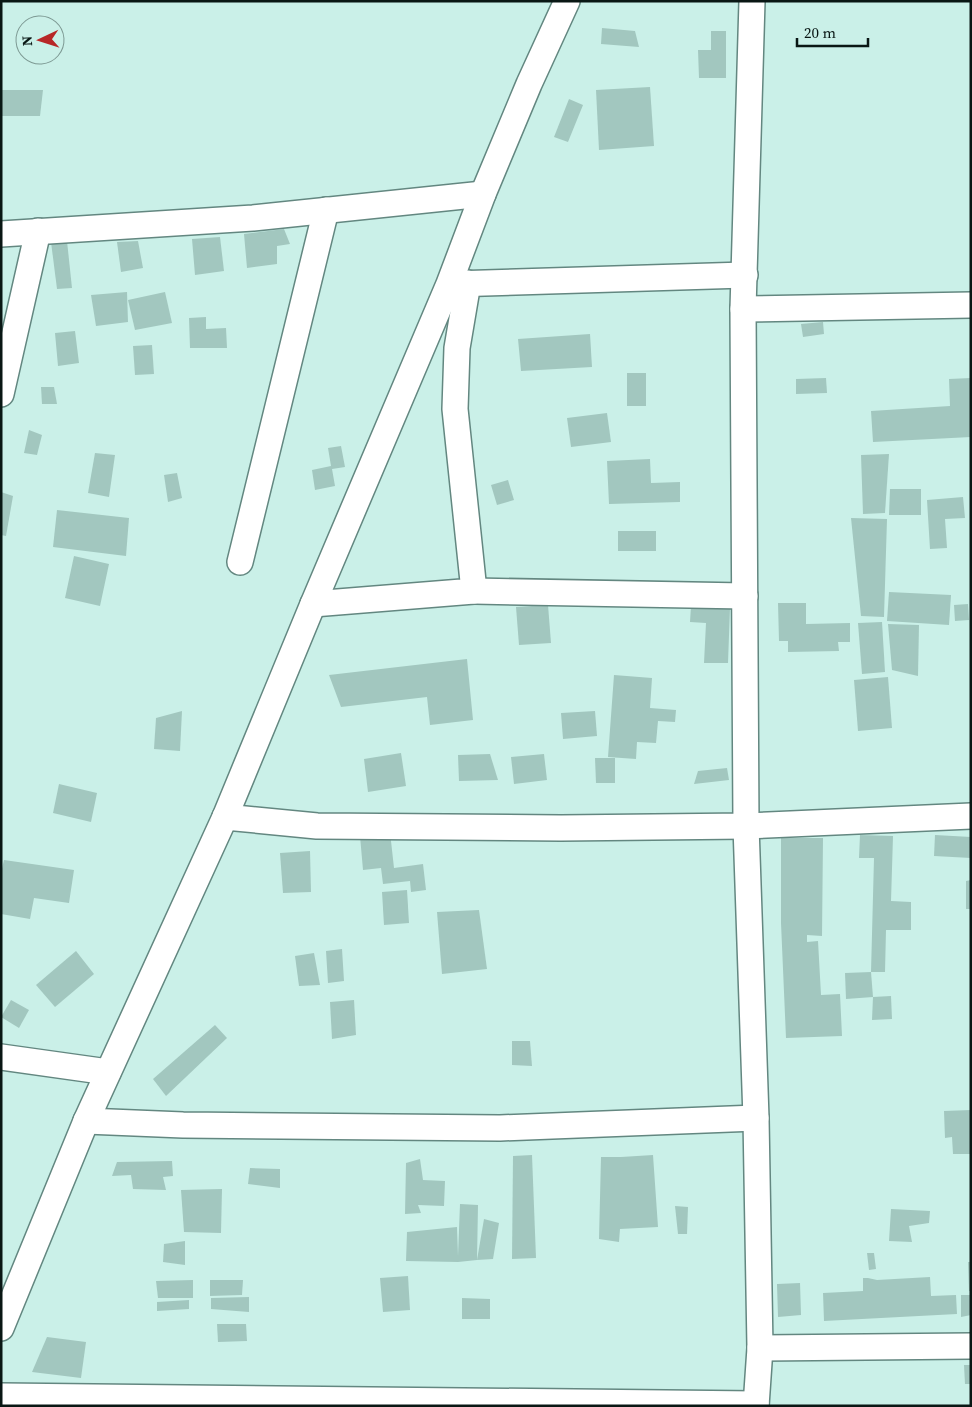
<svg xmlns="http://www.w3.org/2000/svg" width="972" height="1407" font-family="'Source Serif 4',serif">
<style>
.building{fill:#a2c7bf}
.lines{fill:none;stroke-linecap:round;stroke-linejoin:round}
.street-casing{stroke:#638780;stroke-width:28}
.street{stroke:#fff;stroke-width:25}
</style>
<rect width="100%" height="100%" fill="#caf0e8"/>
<g class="building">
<path d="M 602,28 L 635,31 L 639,47 L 601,44 Z"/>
<path d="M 711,31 L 726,31 L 726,78 L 699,78 L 698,50 L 711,50 Z"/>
<path d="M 650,87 L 654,146 L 599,150 L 596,90 Z"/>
<path d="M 1,90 L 43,90 L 40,116 L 1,116 Z"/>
<path d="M 569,99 L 583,105 L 568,142 L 554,137 Z"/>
<path d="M 284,229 L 290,244 L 277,246 L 277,264 L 247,268 L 244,234 Z"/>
<path d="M 220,237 L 224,271 L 195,275 L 192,239 Z"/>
<path d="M 67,241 L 72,288 L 57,289 L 51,242 Z"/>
<path d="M 138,241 L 143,268 L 121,272 L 117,242 Z"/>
<path d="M 127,292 L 128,322 L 96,326 L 91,295 Z"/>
<path d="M 165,292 L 172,323 L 135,330 L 128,300 Z"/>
<path d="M 206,317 L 206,329 L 226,328 L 227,348 L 190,348 L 189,318 Z"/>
<path d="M 823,322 L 824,334 L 803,337 L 801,324 Z"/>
<path d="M 75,331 L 79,363 L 58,366 L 55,333 Z"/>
<path d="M 590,334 L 592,367 L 521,371 L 518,339 Z"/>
<path d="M 152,345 L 154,374 L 135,375 L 133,346 Z"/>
<rect x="627" y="373" width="19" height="33"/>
<path d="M 826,378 L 827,393 L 796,394 L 796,379 Z"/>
<path d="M 971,378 L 971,437 L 873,442 L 871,411 L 950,406 L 949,379 Z"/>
<path d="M 41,387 L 54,387 L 57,404 L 42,404 Z"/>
<path d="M 607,413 L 611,442 L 571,447 L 567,418 Z"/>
<path d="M 29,430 L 42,435 L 37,455 L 24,453 Z"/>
<path d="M 341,446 L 345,467 L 332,469 L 335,486 L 315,490 L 312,470 L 331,466 L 328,448 Z"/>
<path d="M 95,453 L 115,455 L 109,497 L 88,493 Z"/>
<path d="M 889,454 L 885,513 L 863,514 L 861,455 Z"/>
<path d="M 650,459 L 651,483 L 680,482 L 680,502 L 609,504 L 607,461 Z"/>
<path d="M 177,473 L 182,498 L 168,502 L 164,475 Z"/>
<path d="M 508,480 L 514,500 L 497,505 L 491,485 Z"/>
<path d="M 890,489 L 921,489 L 921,515 L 889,515 Z"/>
<path d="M 1,492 L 13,496 L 6,536 L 1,535 Z"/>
<path d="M 963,497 L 965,518 L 945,519 L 947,548 L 930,549 L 927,500 Z"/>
<path d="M 57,510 L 129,518 L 126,556 L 53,547 Z"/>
<path d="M 851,518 L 887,519 L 884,617 L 861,616 Z"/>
<rect x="618" y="531" width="38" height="20"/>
<path d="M 74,556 L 109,564 L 100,606 L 65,598 Z"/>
<path d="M 889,592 L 951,595 L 949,625 L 887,621 Z"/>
<path d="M 778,603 L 806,603 L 806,624 L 850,623 L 850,642 L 838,642 L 839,651 L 788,652 L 788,641 L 779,641 Z"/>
<path d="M 968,604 L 969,620 L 955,621 L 954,605 Z"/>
<path d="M 548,605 L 551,643 L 519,645 L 516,607 Z"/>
<path d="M 691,606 L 730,608 L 728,663 L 704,663 L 706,623 L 690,622 Z"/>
<path d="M 882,622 L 885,672 L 862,674 L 858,623 Z"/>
<path d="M 888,624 L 919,625 L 918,676 L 892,670 Z"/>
<path d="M 467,659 L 473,720 L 430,725 L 427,697 L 341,707 L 329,675 Z"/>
<path d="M 614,675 L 652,678 L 650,708 L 676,710 L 675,722 L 658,721 L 656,743 L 637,742 L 636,759 L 608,757 Z"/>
<path d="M 888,677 L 892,728 L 858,731 L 854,680 Z"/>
<path d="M 182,711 L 180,751 L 154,749 L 156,718 Z"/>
<path d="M 595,711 L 597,736 L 563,739 L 561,713 Z"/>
<path d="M 401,753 L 406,786 L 368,792 L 364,759 Z"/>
<path d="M 490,754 L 498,780 L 459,781 L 458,755 Z"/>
<path d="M 544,754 L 547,780 L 514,784 L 511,757 Z"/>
<path d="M 595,758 L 615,758 L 615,783 L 596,783 Z"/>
<path d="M 727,768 L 729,780 L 694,784 L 698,771 Z"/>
<path d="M 59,784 L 97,793 L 91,822 L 53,813 Z"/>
<path d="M 390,832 L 394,868 L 423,864 L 426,890 L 411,892 L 410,881 L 383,884 L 381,868 L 363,870 L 360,836 Z"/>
<path d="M 860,835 L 893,836 L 891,901 L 911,902 L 911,930 L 886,930 L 885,972 L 871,972 L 874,858 L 859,858 Z"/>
<path d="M 935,835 L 971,837 L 971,858 L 934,856 Z"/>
<path d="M 781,838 L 823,838 L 822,936 L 807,935 L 807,942 L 818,941 L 821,995 L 840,994 L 842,1036 L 786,1038 L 781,923 Z"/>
<path d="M 310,851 L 311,892 L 283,893 L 280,853 Z"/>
<path d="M 4,860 L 74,870 L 69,903 L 34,898 L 30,919 L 1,914 L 1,873 Z"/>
<path d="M 971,880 L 971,909 L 966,909 L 966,881 Z"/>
<path d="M 407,890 L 409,923 L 384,925 L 382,892 Z"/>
<path d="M 479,910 L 487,969 L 442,974 L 437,912 Z"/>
<path d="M 342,949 L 344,981 L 328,983 L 326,951 Z"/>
<path d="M 76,951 L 94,974 L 55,1007 L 36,985 Z"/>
<path d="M 314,953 L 320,985 L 299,986 L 295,956 Z"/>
<path d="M 871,972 L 873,997 L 846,999 L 845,973 Z"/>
<path d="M 891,996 L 892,1019 L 872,1020 L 873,997 Z"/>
<path d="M 11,1000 L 29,1010 L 19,1028 L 1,1017 Z"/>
<path d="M 354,1000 L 356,1035 L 332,1039 L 330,1002 Z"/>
<path d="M 215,1025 L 227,1038 L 166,1096 L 153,1079 Z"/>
<path d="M 512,1041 L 530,1041 L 532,1066 L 512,1065 Z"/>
<path d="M 971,1110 L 971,1154 L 953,1154 L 952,1137 L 945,1138 L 944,1111 Z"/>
<path d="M 532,1155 L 536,1258 L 512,1259 L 513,1156 Z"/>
<path d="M 653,1155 L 658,1227 L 620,1229 L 619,1242 L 599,1239 L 601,1157 L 621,1157 Z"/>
<path d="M 420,1159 L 423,1180 L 445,1181 L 444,1206 L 418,1205 L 421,1213 L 405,1214 L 406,1163 Z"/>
<path d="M 172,1161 L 173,1176 L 163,1177 L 166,1190 L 133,1189 L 131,1175 L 112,1176 L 117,1162 Z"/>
<path d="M 250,1168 L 280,1169 L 280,1188 L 248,1184 Z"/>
<path d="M 222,1189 L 221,1233 L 184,1232 L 181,1190 Z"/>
<path d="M 460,1204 L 478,1205 L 477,1260 L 458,1262 L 406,1261 L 407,1232 L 457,1227 L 458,1256 Z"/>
<path d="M 675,1206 L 688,1207 L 687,1234 L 678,1234 Z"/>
<path d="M 891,1209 L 930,1211 L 929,1223 L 909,1226 L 912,1242 L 889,1241 Z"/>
<path d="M 484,1219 L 499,1223 L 493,1259 L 477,1260 Z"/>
<path d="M 185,1241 L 185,1265 L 163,1262 L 164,1244 Z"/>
<path d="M 867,1253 L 874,1253 L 876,1269 L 869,1270 Z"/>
<path d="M 968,1262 L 971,1262 L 971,1291 L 969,1291 Z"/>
<path d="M 408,1276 L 410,1310 L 383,1312 L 380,1278 Z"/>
<path d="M 930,1277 L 931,1296 L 956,1295 L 957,1314 L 824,1321 L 823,1293 L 863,1291 L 863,1278 L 868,1278 L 877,1280 Z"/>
<path d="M 193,1280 L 193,1298 L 158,1298 L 156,1281 Z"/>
<path d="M 210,1280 L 243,1280 L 242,1295 L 210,1296 Z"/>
<path d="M 800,1283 L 801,1315 L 778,1317 L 777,1284 Z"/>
<path d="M 961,1295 L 971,1295 L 971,1315 L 961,1317 Z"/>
<path d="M 249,1297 L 249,1312 L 211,1309 L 211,1298 Z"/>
<path d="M 462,1298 L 490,1299 L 490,1319 L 462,1319 Z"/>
<path d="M 189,1300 L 189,1309 L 157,1311 L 157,1302 Z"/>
<path d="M 217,1324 L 246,1324 L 247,1341 L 218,1342 Z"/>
<path d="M 47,1337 L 86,1342 L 81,1378 L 32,1372 Z"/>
<path d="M 964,1365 L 971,1365 L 971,1384 L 965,1384 Z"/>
</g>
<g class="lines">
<g class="street-casing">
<g id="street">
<path d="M 752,1 L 743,309 L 746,826 L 756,1118 L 760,1348 L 756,1406"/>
<path d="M 1,234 L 253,218 L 483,194"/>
<path d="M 452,284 L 745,275"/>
<path d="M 743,309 L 971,305"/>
<path d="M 1,394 L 38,231"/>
<path d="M 240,562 L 326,210"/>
<path d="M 474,591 L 745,596"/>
<path d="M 313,604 L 474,591 L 455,409 L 457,348 L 468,283"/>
<path d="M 225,817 L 317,826 L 561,828 L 746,826 L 971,816"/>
<path d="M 1,1057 L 108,1072"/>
<path d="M 86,1121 L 183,1125 L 500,1128 L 756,1118"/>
<path d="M 1,1328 L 86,1121 L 225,817 L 313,604 L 449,284 L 483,194 L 529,84 L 567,1"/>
<path d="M 760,1348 L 971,1346"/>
<path d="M 1,1396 L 756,1404"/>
</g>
</g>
<use href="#street" class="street"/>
</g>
<rect width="972" height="1407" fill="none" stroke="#091714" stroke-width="5"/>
<g transform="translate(40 40) rotate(266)"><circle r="24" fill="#caf0e8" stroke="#7d9993"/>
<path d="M0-4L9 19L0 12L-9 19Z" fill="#b72727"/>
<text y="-8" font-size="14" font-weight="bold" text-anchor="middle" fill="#091714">N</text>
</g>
<path d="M797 38v8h71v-8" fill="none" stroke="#091714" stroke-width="2.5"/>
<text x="804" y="38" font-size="15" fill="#091714" stroke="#caf0e8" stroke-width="4" paint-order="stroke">20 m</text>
</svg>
